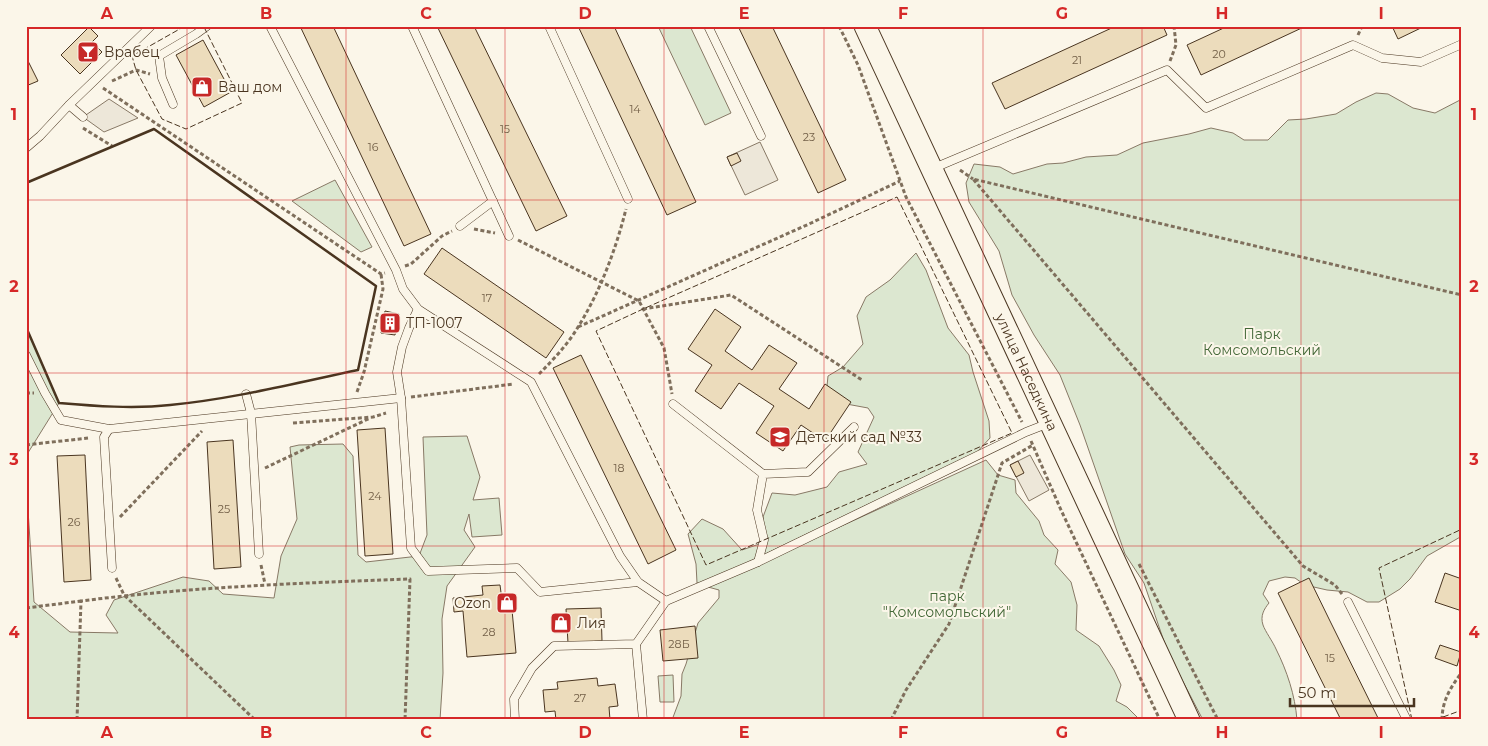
<svg xmlns="http://www.w3.org/2000/svg" width="1488" height="746" font-family="Montserrat,sans-serif">
<style>
.green{fill:#dce7d0;stroke:#887966}
.parking{fill:#ede7d9;stroke:#887966}
.building{fill:#ecdcbc;stroke:#4a3520}
.lines{fill:none;stroke-linecap:round;stroke-linejoin:round}
.lane-casing{stroke:#4a3520;stroke-width:9}
.secondary-casing{stroke:#4a3520;stroke-width:23}
.path{stroke:#7f6f5c;stroke-width:3;stroke-dasharray:4 2.5;stroke-linecap:butt}
.lane{stroke:#fbf6e9;stroke-width:8}
.secondary{stroke:#fbf6e9;stroke-width:21}
.fence{stroke:#4a3520;stroke-width:1;stroke-dasharray:6 2.5;stroke-linecap:butt}
.wall{stroke:#4a3520;stroke-width:2.5}
.grid{fill:none;stroke:#d62828;stroke-width:1;stroke-opacity:0.55}
.labels{text-anchor:middle;dominant-baseline:central;stroke-width:4;stroke-linejoin:round;paint-order:stroke}
.number-label{font-size:11px;fill:#725f47}
.poi-label{font-size:14px;fill:#4a3520;stroke:#fbf6e9;text-anchor:start}
.park-label{font-size:14px;fill:#436837;stroke:#fbf6e9}
.street-label{font-size:14px;fill:#4a3520;stroke:#fbf6e9}
.neatline{fill:none;stroke:#d62828;stroke-width:2}
.grid-label{font-size:16px;text-anchor:middle;font-weight:bold;fill:#d62828}
</style>
<rect width="100%" height="100%" fill="#fbf6e9"/>
<g class="green">
<path d="M 658,26 L 690,26 L 731,113 L 705,125 Z"/>
<path d="M 1376,93 L 1388,94 L 1413,108 L 1435,113 L 1462,99 L 1462,536 L 1427,556 L 1410,579 L 1400,589 L 1379,602 L 1367,602 L 1348,592 L 1327,590 L 1305,585 L 1295,578 L 1285,577 L 1269,581 L 1263,594 L 1269,603 C 1264,609 1260,616 1263,625 C 1265,631 1273,642 1276,649 C 1287,671 1295,695 1297,720 L 1203,720 L 1168,653 L 1144,583 L 1125,554 L 1080,425 L 1060,375 L 1034,335 L 1012,295 L 999,251 L 969,202 L 966,183 L 974,164 L 1000,167 L 1013,174 L 1047,164 L 1063,163 L 1086,157 L 1117,155 L 1143,143 L 1189,134 L 1211,128 L 1233,133 L 1244,140 L 1268,140 L 1288,120 L 1306,119 L 1336,114 L 1356,102 Z"/>
<path d="M 335,180 L 372,247 L 361,252 L 292,201 Z"/>
<path d="M 916,253 L 926,270 L 948,328 L 969,355 L 973,372 L 989,421 L 990,438 L 977,452 L 701,585 L 697,583 L 696,564 L 688,534 L 702,519 L 723,529 L 742,550 L 765,542 L 763,517 L 772,493 L 795,495 L 827,487 L 839,472 L 867,464 L 858,452 L 874,417 L 868,408 L 841,403 L 826,396 L 828,376 L 843,367 L 863,344 L 857,316 L 866,297 L 890,280 Z"/>
<path d="M 26,327 L 59,403 L 26,456 Z"/>
<path d="M 467,436 L 480,477 L 473,500 L 499,498 L 502,535 L 472,537 L 469,514 L 464,530 L 475,547 L 447,586 L 442,619 L 443,673 L 440,720 L 26,720 L 26,479 L 34,602 L 70,632 L 118,633 L 106,615 L 114,600 L 183,577 L 209,581 L 223,594 L 274,598 L 281,556 L 297,519 L 290,447 L 299,445 L 343,444 L 353,456 L 358,555 L 366,562 L 419,556 L 427,535 L 423,437 Z"/>
<path d="M 986,460 L 998,475 L 1015,480 L 1016,493 L 1039,521 L 1044,535 L 1058,550 L 1055,564 L 1071,582 L 1077,605 L 1076,630 L 1099,646 L 1114,670 L 1121,685 L 1116,701 L 1127,707 L 1140,720 L 672,720 L 681,696 L 682,674 L 686,664 L 698,623 L 719,598 L 719,590 L 708,587 Z"/>
<path d="M 673,675 L 674,702 L 660,702 L 658,676 Z"/>
</g>
<g class="parking">
<path d="M 109,99 L 138,118 L 104,132 L 83,117 Z"/>
<path d="M 760,142 L 778,180 L 745,195 L 727,157 Z"/>
<path d="M 1030,455 L 1049,490 L 1029,501 L 1010,465 Z"/>
</g>
<g class="building">
<path d="M 300,26 L 333,26 L 431,234 L 404,246 Z"/>
<path d="M 437,26 L 474,26 L 567,216 L 536,231 Z"/>
<path d="M 578,26 L 614,26 L 696,202 L 667,215 Z"/>
<path d="M 738,26 L 772,26 L 846,180 L 818,193 Z"/>
<path d="M 1116,26 L 1163,26 L 1167,35 L 1005,109 L 992,83 Z"/>
<path d="M 1228,26 L 1306,26 L 1201,75 L 1187,45 Z"/>
<path d="M 1392,26 L 1425,26 L 1398,39 Z"/>
<path d="M 89,27 L 98,36 L 92,42 L 102,52 L 80,74 L 61,55 Z"/>
<path d="M 203,40 L 231,92 L 204,107 L 176,55 Z"/>
<path d="M 26,57 L 38,81 L 26,86 Z"/>
<path d="M 737,153 L 741,161 L 731,166 L 727,157 Z"/>
<path d="M 442,248 L 564,332 L 546,358 L 424,274 Z"/>
<path d="M 715,309 L 741,327 L 725,351 L 752,370 L 769,345 L 797,363 L 779,389 L 809,409 L 825,384 L 851,402 L 825,441 L 801,425 L 783,451 L 756,433 L 774,406 L 739,383 L 721,409 L 695,391 L 712,365 L 688,349 Z"/>
<path d="M 385,311 L 399,314 L 395,335 L 381,333 Z"/>
<path d="M 581,355 L 676,550 L 648,564 L 553,368 Z"/>
<path d="M 385,428 L 393,554 L 365,556 L 357,430 Z"/>
<path d="M 233,440 L 241,567 L 214,569 L 207,442 Z"/>
<path d="M 85,455 L 91,580 L 64,582 L 57,456 Z"/>
<path d="M 1018,461 L 1024,473 L 1016,477 L 1010,465 Z"/>
<path d="M 1445,573 L 1462,579 L 1462,611 L 1435,602 Z"/>
<path d="M 1309,578 L 1330,621 L 1379,720 L 1341,720 L 1278,593 Z"/>
<path d="M 500,585 L 502,600 L 511,599 L 516,653 L 467,657 L 463,611 L 454,612 L 453,598 L 483,595 L 482,586 Z"/>
<path d="M 601,608 L 602,641 L 568,643 L 566,609 Z"/>
<path d="M 695,626 L 698,658 L 663,661 L 660,630 Z"/>
<path d="M 1440,645 L 1461,652 L 1457,666 L 1435,658 Z"/>
<path d="M 597,678 L 598,686 L 615,684 L 618,706 L 609,707 L 610,720 L 556,720 L 555,711 L 545,712 L 543,690 L 558,689 L 557,682 Z"/>
</g>
<g class="lines">
<g class="lane-casing">
<g id="lane">
<path d="M 270,26 L 396,270 L 403,289 L 418,309 L 531,382 L 620,556 L 638,582 L 666,601 L 636,644 L 554,646 L 532,668 L 514,699 L 515,720"/>
<path d="M 412,26 L 509,236"/>
<path d="M 549,26 L 628,199"/>
<path d="M 708,26 L 761,136"/>
<path d="M 173,104 L 162,78 L 159,56 L 196,34 L 207,26"/>
<path d="M 69,105 L 83,117"/>
<path d="M 26,148 L 40,136 L 69,105 L 151,26"/>
<path d="M 934,168 L 1167,70 L 1206,108 L 1353,45 L 1382,58 L 1421,62 L 1462,44"/>
<path d="M 460,226 L 493,201"/>
<path d="M 418,309 L 409,328 L 402,347 L 397,372 L 401,398 L 411,548 L 428,571 L 517,568 L 540,592 L 638,582"/>
<path d="M 26,355 L 45,393 L 61,420 L 109,429 L 401,398"/>
<path d="M 246,394 L 251,413 L 259,554"/>
<path d="M 673,404 L 763,474"/>
<path d="M 109,429 L 104,437 L 112,568"/>
<path d="M 758,562 L 764,540 L 757,510 L 763,474 L 808,472 L 854,427"/>
<path d="M 666,601 L 758,562 L 1026,432 L 1049,423"/>
<path d="M 1348,602 L 1407,720"/>
<path d="M 636,644 L 643,720"/>
</g>
</g>
<g class="secondary-casing">
<g id="secondary">
<path id="s1" d="M 865,26 L 1189,720"/>
</g>
</g>
<g class="path">
<path d="M 839,26 L 858,65 L 906,197 L 1022,422"/>
<path d="M 1358,35 L 1362,26"/>
<path d="M 1170,61 L 1176,45 L 1174,26"/>
<path d="M 112,81 L 136,70 L 150,74"/>
<path d="M 103,88 L 381,274 L 385,273"/>
<path d="M 83,128 L 112,146"/>
<path d="M 960,170 L 973,179"/>
<path d="M 474,229 L 495,233"/>
<path d="M 518,240 L 639,301 L 664,348 L 672,394"/>
<path d="M 405,266 L 411,264 L 442,236 L 452,231"/>
<path d="M 643,309 L 731,295 L 862,380"/>
<path d="M 578,327 L 809,224 L 900,181"/>
<path d="M 539,374 C 553,360 568,344 578,327 C 600,292 616,249 626,209"/>
<path d="M 357,392 L 364,372 L 383,289 L 381,274"/>
<path d="M 26,393 L 34,393"/>
<path d="M 411,397 L 514,384"/>
<path d="M 293,423 L 373,417 L 386,413"/>
<path d="M 1031,441 L 1061,510 L 1160,720"/>
<path d="M 26,445 L 88,438"/>
<path d="M 265,468 L 370,418"/>
<path d="M 120,517 L 202,431"/>
<path d="M 1139,564 L 1218,720"/>
<path d="M 261,565 L 265,584"/>
<path d="M 116,578 L 124,595 L 255,720"/>
<path d="M 1342,594 L 1335,585 L 1303,566 L 973,179 L 1462,295"/>
<path d="M 26,608 L 81,601"/>
<path d="M 77,720 L 81,601 C 190,587 300,583 410,579 L 405,720"/>
<path d="M 891,720 L 906,690 L 949,624 L 1002,463 L 1033,445"/>
<path d="M 1442,720 C 1442,700 1451,687 1462,672"/>
</g>
<use href="#lane" class="lane"/>
<use href="#secondary" class="secondary"/>
<g class="fence">
<path d="M 185,26 L 132,56 L 136,70 L 162,119 L 186,129 L 242,103 L 205,29"/>
<path d="M 897,197 L 1012,433 L 706,565 L 596,331 L 643,309 Z"/>
<path d="M 1412,720 L 1379,568 L 1462,529"/>
<path d="M 1435,720 L 1462,710"/>
</g>
<path class="wall" d="M 26,183 L 154,129 L 376,286 L 358,370 C 296,383 233,399 170,405 C 134,409 94,406 59,403 L 26,327"/>
</g>
<path class="grid" d="M 187,26 L 187,720M 346,26 L 346,720M 505,26 L 505,720M 664,26 L 664,720M 824,26 L 824,720M 983,26 L 983,720M 1142,26 L 1142,720M 1301,26 L 1301,720M 26,200 L 1462,200M 26,373 L 1462,373M 26,546 L 1462,546"/>
<defs>
<g id="bar-square" transform="scale(1.125)"><rect x="-9" y="-9" width="18" height="18" rx="4" fill="#c62828" stroke="#fbf6e9"/><path d="M-6-5H6L.8 .8V4.5H3.5V6h-7V4.5H-.8V.8Z" fill="#fff"/></g>
<g id="shop-square" transform="scale(1.125)"><rect x="-9" y="-9" width="18" height="18" rx="4" fill="#c62828" stroke="#fbf6e9"/><path d="M-5-2.5h2.3a2.7 3.5 0 0 1 5.4 0H5L5.5 6h-11ZM-1.5-2.5h3a1.5 2.3 0 0 0-3 0Z" fill="#fff"/></g>
<g id="building-square" transform="scale(1.125)"><rect x="-9" y="-9" width="18" height="18" rx="4" fill="#c62828" stroke="#fbf6e9"/><path d="M-4-6H4V6H1V3H-1V6H-4ZM-2.5-4.3h1.7v1.8h-1.7ZM.8-4.3h1.7v1.8H.8ZM-2.5-1h1.7V.8h-1.7ZM.8-1h1.7V.8H.8Z" fill="#fff"/></g>
<g id="school-square" transform="scale(1.125)"><rect x="-9" y="-9" width="18" height="18" rx="4" fill="#c62828" stroke="#fbf6e9"/><path d="M0-5L7-2L0 1L-7-2ZM-4 1L0 2.5L4 1V4Q0 6-4 4Z" fill="#fff"/></g>
</defs>
<g fill-rule="evenodd">
<use href="#bar-square" x="88" y="52"/>
<use href="#shop-square" x="202" y="87"/>
<use href="#building-square" x="390" y="323"/>
<use href="#school-square" x="780" y="437"/>
<use href="#shop-square" x="507" y="603"/>
<use href="#shop-square" x="561" y="623"/>
</g>
<g class="labels">
<g class="number-label">
<text x="1219" y="54">20</text>
<text x="1077" y="60">21</text>
<text x="635" y="109">14</text>
<text x="505" y="129">15</text>
<text x="809" y="137">23</text>
<text x="373" y="147">16</text>
<text x="487" y="298">17</text>
<text x="619" y="468">18</text>
<text x="375" y="496">24</text>
<text x="224" y="509">25</text>
<text x="74" y="522">26</text>
<text x="489" y="632">28</text>
<text x="679" y="644">28Б</text>
<text x="1330" y="658">15</text>
<text x="580" y="698">27</text>
</g>
<g class="poi-label">
<text x="104" y="52">Врабец</text>
<text x="218" y="87">Ваш дом</text>
<text x="406" y="323">ТП-1007</text>
<text x="796" y="437">Детский сад №33</text>
<text x="491" y="603" text-anchor="end">Ozon</text>
<text x="577" y="623">Лия</text>
</g>
<g class="park-label">
<text x="1262" y="334">Парк<tspan x="1262" dy="16">Комсомольский</tspan></text>
<text x="947" y="596">парк<tspan x="947" dy="16">"Комсомольский"</tspan></text>
</g>
<g class="street-label">
<text stroke="none"><textPath href="#s1" startOffset="382">улица Наседкина</textPath></text>
</g>
</g>
<rect width="1488" height="746" fill="none" stroke="#fbf6e9" stroke-width="55"/>
<path d="M1290 698v8h124v-8" fill="none" stroke="#4a3520" stroke-width="2.5"/>
<text x="1298" y="698" font-size="15" fill="#4a3520" stroke="#fbf6e9" stroke-width="4" paint-order="stroke">50 m</text>
<rect x="28" y="28" width="1432" height="690" class="neatline"/>
<g class="grid-label">
<text x="107" y="19">A</text>
<text x="266" y="19">B</text>
<text x="426" y="19">C</text>
<text x="585" y="19">D</text>
<text x="744" y="19">E</text>
<text x="903" y="19">F</text>
<text x="1062" y="19">G</text>
<text x="1222" y="19">H</text>
<text x="1381" y="19">I</text>
<text x="14" y="120">1</text>
<text x="1474" y="120">1</text>
<text x="14" y="292">2</text>
<text x="1474" y="292">2</text>
<text x="14" y="465">3</text>
<text x="1474" y="465">3</text>
<text x="14" y="638">4</text>
<text x="1474" y="638">4</text>
<text x="107" y="738">A</text>
<text x="266" y="738">B</text>
<text x="426" y="738">C</text>
<text x="585" y="738">D</text>
<text x="744" y="738">E</text>
<text x="903" y="738">F</text>
<text x="1062" y="738">G</text>
<text x="1222" y="738">H</text>
<text x="1381" y="738">I</text>
</g>
</svg>
